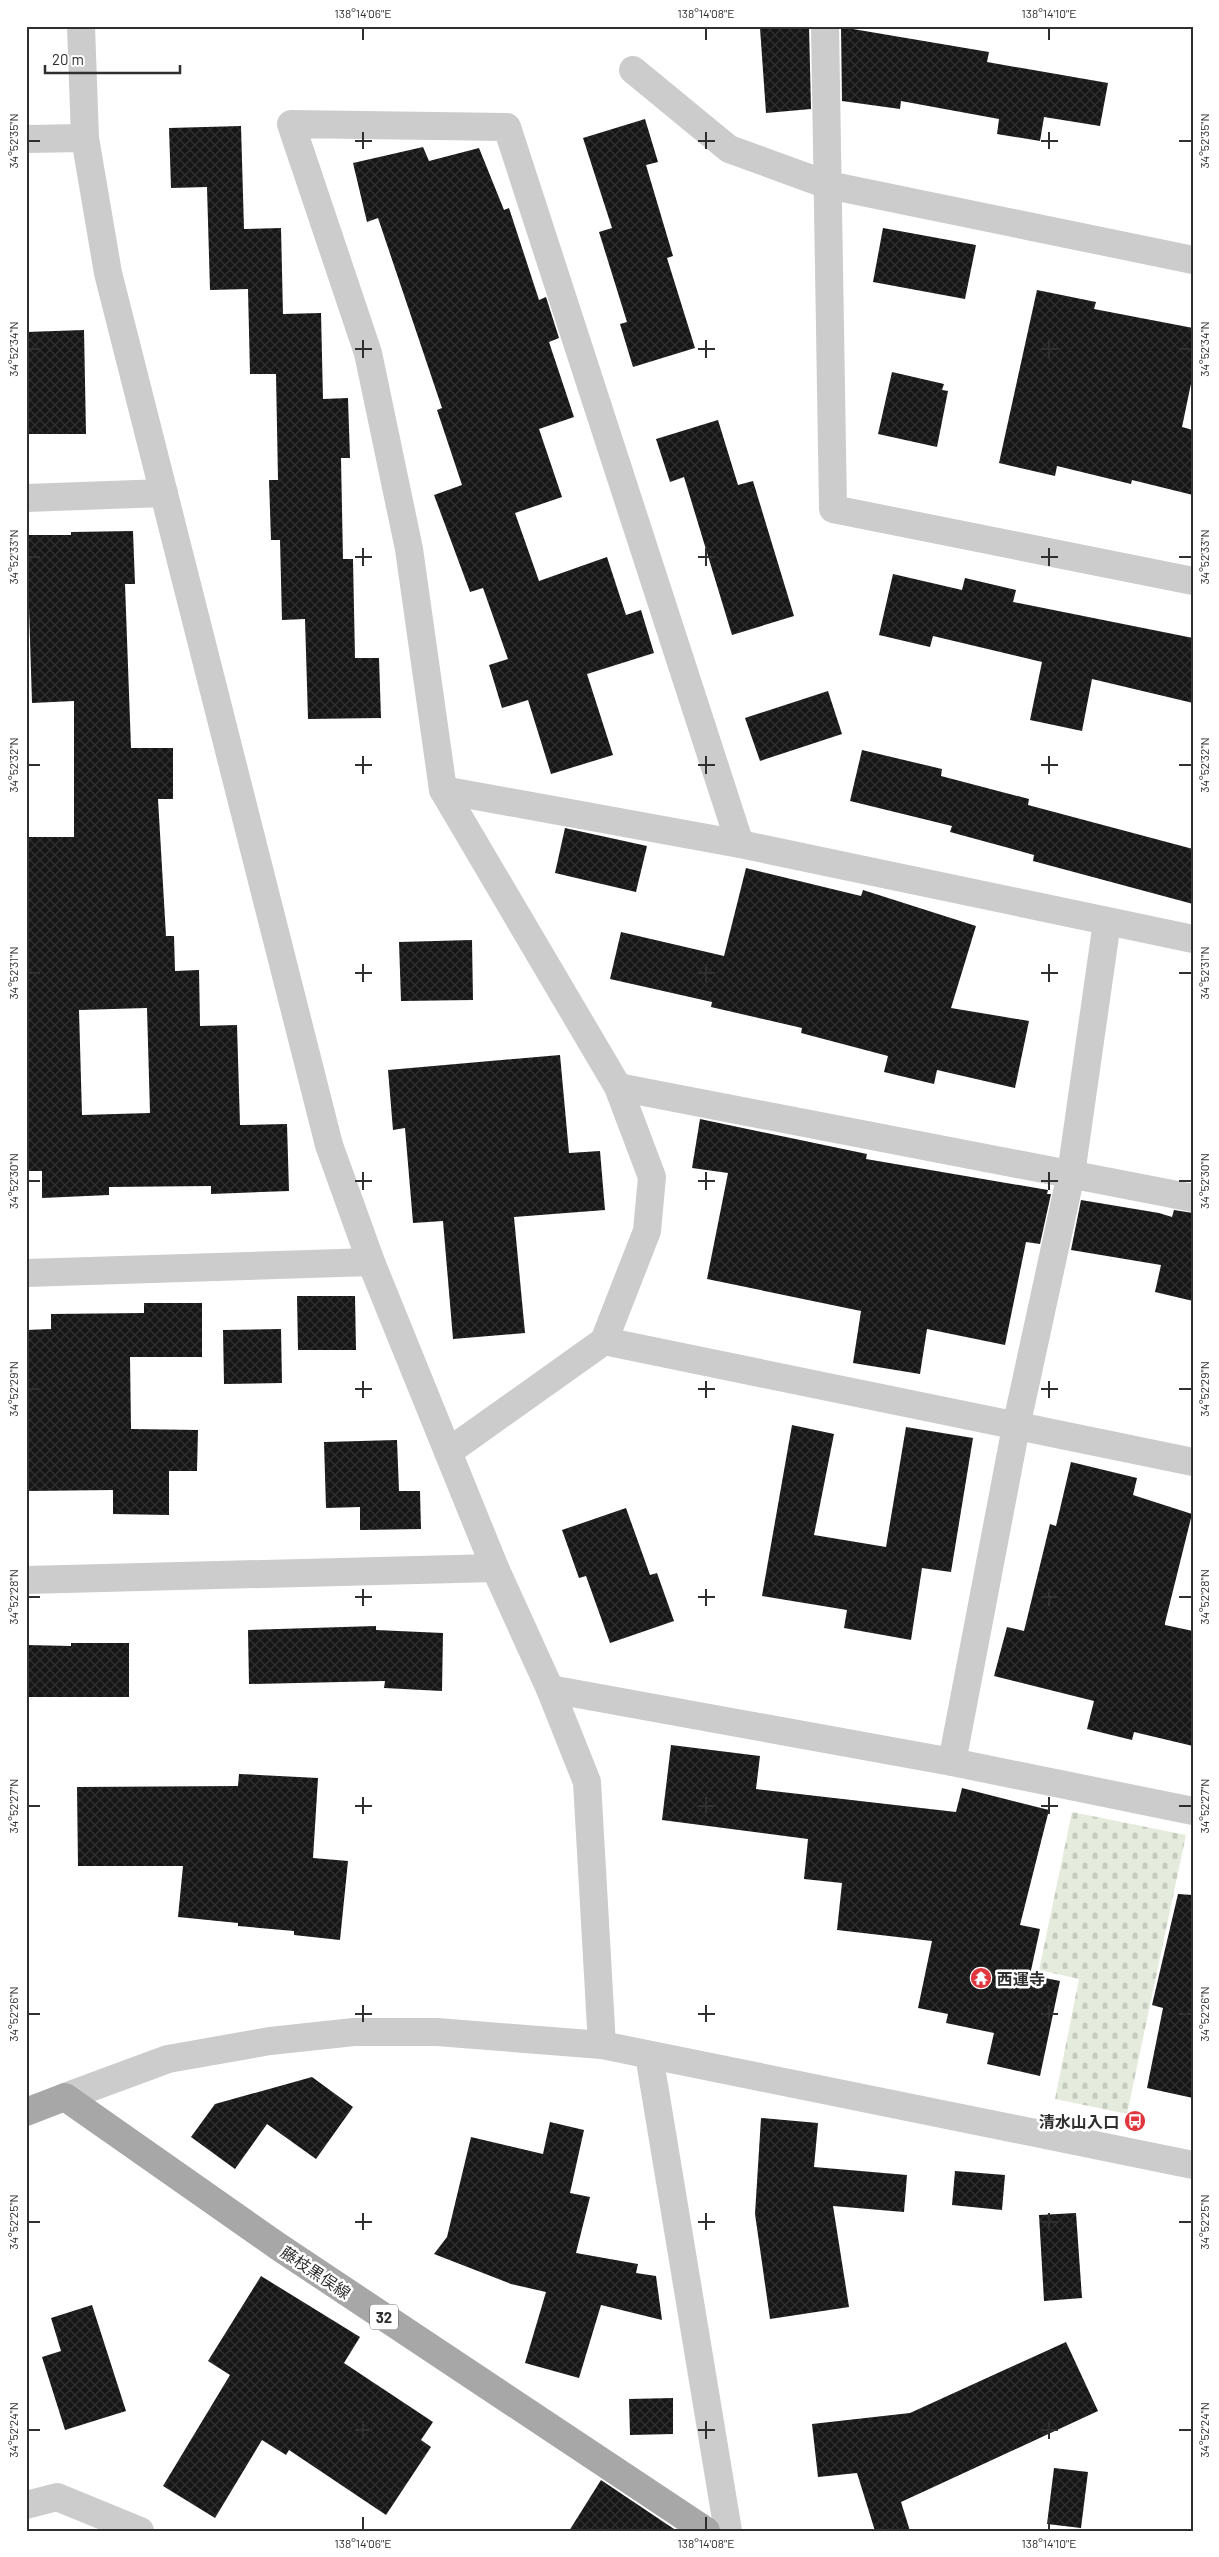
<svg xmlns="http://www.w3.org/2000/svg" width="1219" height="2557" font-family="Barlow,'Noto Sans JP',sans-serif">
<style>
.cemetery{fill:url(#cemetery-stones)}
.building{fill:url(#building-cross-hatch);fill-rule:evenodd}
.lines{fill:none;stroke-linecap:round;stroke-linejoin:round}
.minor{stroke:#ccc;stroke-width:28}
.major{stroke:#a7a7a7;stroke-width:28}
.ticks{fill:none;stroke:#2f2f2f;stroke-width:2}
.labels{text-anchor:middle;dominant-baseline:central;stroke-width:5;stroke-linejoin:round;paint-order:stroke}
.shield{fill:#fff;stroke:#6d6d6d;stroke-width:1}
.shield-label{font-size:15px;font-weight:bold;fill:#2f2f2f}
.poi-label{font-size:16px;font-weight:bold;fill:#2f2f2f;stroke:#fff;text-anchor:start}
.street-label{font-size:16px;fill:#2f2f2f;stroke:#fff}
.neatline{fill:none;stroke:#2f2f2f;stroke-width:2}
.ticks-label{font-size:12px;text-anchor:middle;fill:#2f2f2f}
</style>
<defs>
<pattern id="cemetery-stones" width="16" height="16" patternUnits="userSpaceOnUse" patternTransform="scale(1.25)"><rect width="16" height="16" fill="#e5ecdd"/><path d="M2 7V4a2 2 0 0 1 4 0v3zM10 15v-3a2 2 0 0 1 4 0v3z" fill="#c5cbbe"/></pattern>
<pattern id="building-cross-hatch" width="8" height="8" patternUnits="userSpaceOnUse" patternTransform="scale(1.25)"><rect width="8" height="8" fill="#161616"/><path d="M0 0l8 8M0 8l8-8" fill="none" stroke="#303030"/></pattern>
</defs>
<rect width="100%" height="100%" fill="#fff"/>
<path class="cemetery" d="M 1072,1812 L 1186,1835 L 1127,2114 L 1055,2099 L 1079,1979 L 1039,1970 Z"/>
<g class="building">
<path d="M 779,26 L 809,26 L 811,109 L 766,113 L 760,28 Z"/>
<path d="M 841,27 L 989,52 L 987,62 L 1108,83 L 1100,126 L 1044,117 L 1040,141 L 997,134 L 999,119 L 901,101 L 900,109 L 842,101 Z"/>
<path d="M 645,119 L 658,162 L 646,165 L 673,256 L 667,258 L 695,348 L 633,367 L 620,324 L 627,322 L 599,232 L 612,228 L 583,138 Z"/>
<path d="M 241,126 L 244,229 L 281,228 L 283,314 L 321,313 L 323,399 L 348,398 L 350,458 L 341,458 L 343,559 L 353,559 L 355,658 L 379,658 L 381,718 L 308,719 L 305,619 L 282,620 L 280,540 L 271,540 L 269,480 L 278,480 L 276,374 L 250,374 L 248,289 L 210,290 L 207,187 L 171,188 L 169,128 Z"/>
<path d="M 423,147 L 429,161 L 479,148 L 504,210 L 509,208 L 539,300 L 546,297 L 559,338 L 549,342 L 574,417 L 539,429 L 562,497 L 515,513 L 539,581 L 607,557 L 626,615 L 641,610 L 654,653 L 587,674 L 613,755 L 551,774 L 528,700 L 502,708 L 489,665 L 508,659 L 483,588 L 470,592 L 434,495 L 462,485 L 437,410 L 442,408 L 378,218 L 367,222 L 353,163 Z"/>
<path d="M 883,228 L 976,245 L 965,299 L 873,282 Z"/>
<path d="M 1037,290 L 1096,302 L 1094,309 L 1193,328 L 1193,374 L 1182,427 L 1193,430 L 1193,495 L 1132,480 L 1131,484 L 1057,466 L 1055,476 L 999,463 Z"/>
<path d="M 84,330 L 86,434 L 27,434 L 26,332 Z"/>
<path d="M 892,372 L 944,384 L 942,390 L 948,391 L 937,447 L 878,434 Z"/>
<path d="M 718,420 L 738,485 L 753,481 L 794,616 L 732,635 L 684,477 L 670,482 L 656,439 Z"/>
<path d="M 133,531 L 135,584 L 125,584 L 131,748 L 173,748 L 173,799 L 158,799 L 166,936 L 174,936 L 175,971 L 199,970 L 200,1026 L 237,1025 L 240,1125 L 287,1124 L 289,1191 L 211,1194 L 211,1186 L 109,1187 L 109,1195 L 42,1198 L 42,1171 L 26,1171 L 26,837 L 74,837 L 74,701 L 32,703 L 29,608 L 26,608 L 26,535 L 71,535 L 71,532 ZM 147,1008 L 150,1113 L 82,1115 L 79,1010 Z"/>
<path d="M 893,574 L 962,590 L 965,578 L 1016,590 L 1013,602 L 1193,638 L 1193,703 L 1092,679 L 1082,731 L 1030,720 L 1042,662 L 933,636 L 930,647 L 879,635 Z"/>
<path d="M 828,691 L 842,734 L 760,761 L 745,718 Z"/>
<path d="M 862,750 L 942,769 L 941,776 L 1029,799 L 1028,805 L 1193,849 L 1193,904 L 1033,861 L 1034,855 L 950,832 L 952,826 L 850,801 Z"/>
<path d="M 565,828 L 647,846 L 636,892 L 555,873 Z"/>
<path d="M 746,868 L 861,896 L 863,890 L 976,926 L 951,1008 L 1029,1021 L 1015,1088 L 937,1070 L 934,1084 L 884,1072 L 888,1056 L 801,1033 L 802,1028 L 711,1007 L 712,1002 L 610,979 L 621,932 L 724,956 Z"/>
<path d="M 472,940 L 473,1000 L 401,1001 L 399,942 Z"/>
<path d="M 560,1055 L 569,1153 L 600,1151 L 605,1210 L 514,1217 L 525,1333 L 453,1339 L 443,1221 L 413,1223 L 405,1128 L 393,1130 L 388,1070 Z"/>
<path d="M 700,1119 L 867,1154 L 866,1159 L 1048,1190 L 1047,1194 L 1051,1194 L 1040,1244 L 1026,1242 L 1005,1345 L 927,1329 L 920,1374 L 853,1363 L 861,1311 L 707,1279 L 728,1173 L 692,1168 Z"/>
<path d="M 1081,1200 L 1159,1213 L 1172,1217 L 1174,1210 L 1193,1213 L 1193,1301 L 1155,1292 L 1161,1265 L 1071,1250 Z"/>
<path d="M 297,1296 L 355,1296 L 356,1350 L 298,1350 Z"/>
<path d="M 144,1303 L 202,1303 L 202,1357 L 130,1357 L 131,1429 L 198,1430 L 197,1471 L 169,1471 L 169,1515 L 113,1514 L 113,1490 L 26,1491 L 26,1330 L 51,1329 L 51,1314 L 144,1313 Z"/>
<path d="M 281,1329 L 282,1383 L 224,1384 L 223,1330 Z"/>
<path d="M 792,1425 L 834,1434 L 814,1535 L 886,1547 L 906,1427 L 973,1438 L 951,1572 L 922,1568 L 911,1640 L 844,1628 L 847,1610 L 762,1596 Z"/>
<path d="M 397,1440 L 399,1491 L 420,1491 L 421,1529 L 360,1530 L 360,1507 L 326,1508 L 324,1442 Z"/>
<path d="M 1071,1462 L 1137,1478 L 1133,1495 L 1192,1514 L 1165,1623 L 1165,1625 L 1193,1631 L 1193,1746 L 1134,1732 L 1132,1740 L 1087,1729 L 1094,1701 L 994,1676 L 1007,1627 L 1024,1631 L 1050,1524 L 1056,1526 Z"/>
<path d="M 626,1508 L 650,1575 L 657,1573 L 674,1621 L 610,1643 L 586,1576 L 579,1578 L 562,1530 Z"/>
<path d="M 376,1626 L 376,1630 L 443,1633 L 442,1691 L 384,1688 L 385,1681 L 249,1684 L 248,1630 Z"/>
<path d="M 71,1643 L 129,1643 L 129,1697 L 26,1697 L 26,1645 L 71,1646 Z"/>
<path d="M 671,1745 L 760,1756 L 756,1789 L 956,1812 L 962,1788 L 1049,1810 L 1020,1925 L 1040,1929 L 1030,1975 L 1060,1981 L 1040,2076 L 987,2064 L 994,2033 L 946,2023 L 948,2014 L 918,2008 L 932,1941 L 837,1930 L 842,1883 L 804,1879 L 808,1839 L 662,1820 Z"/>
<path d="M 239,1774 L 318,1778 L 313,1858 L 348,1861 L 340,1940 L 294,1935 L 294,1931 L 238,1926 L 238,1923 L 178,1917 L 183,1866 L 78,1866 L 77,1787 L 238,1786 Z"/>
<path d="M 1178,1894 L 1193,1895 L 1193,2098 L 1147,2088 L 1163,2008 L 1152,2005 Z"/>
<path d="M 312,2077 L 353,2107 L 316,2159 L 267,2124 L 235,2169 L 191,2137 L 215,2104 Z"/>
<path d="M 761,2118 L 818,2123 L 814,2167 L 907,2175 L 904,2212 L 833,2206 L 849,2307 L 770,2319 L 755,2214 Z"/>
<path d="M 550,2122 L 584,2130 L 570,2193 L 590,2197 L 576,2253 L 638,2264 L 636,2273 L 656,2276 L 662,2320 L 601,2305 L 579,2378 L 525,2363 L 546,2292 L 511,2284 L 434,2254 L 447,2237 L 471,2137 L 543,2154 Z"/>
<path d="M 955,2171 L 1005,2175 L 1002,2210 L 952,2205 Z"/>
<path d="M 1076,2213 L 1082,2298 L 1044,2301 L 1039,2215 Z"/>
<path d="M 261,2276 L 360,2337 L 344,2363 L 433,2422 L 421,2440 L 431,2447 L 386,2515 L 289,2450 L 286,2455 L 262,2440 L 215,2518 L 163,2486 L 230,2375 L 208,2361 Z"/>
<path d="M 92,2305 L 126,2411 L 65,2430 L 42,2357 L 61,2351 L 51,2318 Z"/>
<path d="M 1066,2342 L 1098,2411 L 901,2502 L 910,2531 L 875,2531 L 857,2473 L 818,2477 L 812,2424 L 910,2413 Z"/>
<path d="M 673,2398 L 673,2434 L 630,2435 L 629,2399 Z"/>
<path d="M 1054,2468 L 1088,2472 L 1081,2528 L 1047,2524 Z"/>
<path d="M 601,2480 L 677,2531 L 569,2531 Z"/>
</g>
<g class="lines">
<g class="minor">
<path d="M 81,26 L 85,138 L 108,273 L 329,1145 L 371,1262 L 448,1452 L 495,1568 L 550,1689 L 587,1782 L 602,2045"/>
<path d="M 825,26 L 833,509 L 1193,581"/>
<path d="M 633,70 L 729,149 L 828,185 L 1193,260"/>
<path d="M 26,139 L 85,138"/>
<path d="M 26,498 L 164,493"/>
<path d="M 443,790 L 740,844 L 1193,939"/>
<path d="M 618,1087 L 1193,1198"/>
<path d="M 26,1273 L 371,1262"/>
<path d="M 604,1341 L 1193,1462"/>
<path d="M 448,1452 L 604,1341 L 647,1231 L 652,1177 L 618,1087 L 443,790 L 409,549 L 368,353 L 291,124 L 507,127 L 740,844"/>
<path d="M 26,1580 L 495,1568"/>
<path d="M 550,1689 L 952,1762 L 1193,1811"/>
<path d="M 952,1762 L 1016,1427 L 1071,1174 L 1107,922"/>
<path d="M 649,2055 L 728,2531"/>
<path d="M 65,2097 L 168,2059 L 270,2041 L 354,2032 L 437,2032 L 602,2045 L 1193,2165"/>
<path d="M 26,2505 L 57,2497 L 140,2531"/>
</g>
<path class="major" d="M 26,2112 L 65,2097 L 279,2247 L 706,2531"/>
</g>
<path class="ticks" d="M 363,28 L 363,40M 706,28 L 706,40M 1049,28 L 1049,40M 363,132 L 363,149M 706,132 L 706,149M 1049,132 L 1049,149M 28,141 L 40,141M 355,141 L 372,141M 698,141 L 715,141M 1041,141 L 1058,141M 1179,141 L 1192,141M 363,340 L 363,358M 706,340 L 706,358M 1049,340 L 1049,358M 28,349 L 40,349M 355,349 L 372,349M 698,349 L 715,349M 1041,349 L 1058,349M 1179,349 L 1192,349M 363,548 L 363,566M 706,548 L 706,566M 1049,548 L 1049,566M 28,557 L 40,557M 355,557 L 372,557M 698,557 L 715,557M 1041,557 L 1058,557M 1179,557 L 1192,557M 363,756 L 363,774M 706,756 L 706,774M 1049,756 L 1049,774M 28,765 L 40,765M 355,765 L 372,765M 698,765 L 715,765M 1041,765 L 1058,765M 1179,765 L 1192,765M 363,964 L 363,982M 706,964 L 706,982M 1049,964 L 1049,982M 28,973 L 40,973M 355,973 L 372,973M 698,973 L 715,973M 1041,973 L 1058,973M 1179,973 L 1192,973M 363,1172 L 363,1190M 706,1172 L 706,1190M 1049,1172 L 1049,1190M 28,1181 L 40,1181M 355,1181 L 372,1181M 698,1181 L 715,1181M 1041,1181 L 1058,1181M 1179,1181 L 1192,1181M 363,1381 L 363,1398M 706,1381 L 706,1398M 1049,1381 L 1049,1398M 28,1389 L 40,1389M 355,1389 L 372,1389M 698,1389 L 715,1389M 1041,1389 L 1058,1389M 1179,1389 L 1192,1389M 363,1589 L 363,1606M 706,1589 L 706,1606M 1049,1589 L 1049,1606M 28,1597 L 40,1597M 355,1597 L 372,1597M 698,1597 L 715,1597M 1041,1597 L 1058,1597M 1179,1597 L 1192,1597M 363,1797 L 363,1814M 706,1797 L 706,1814M 1049,1797 L 1049,1814M 28,1806 L 40,1806M 355,1806 L 372,1806M 698,1806 L 715,1806M 1041,1806 L 1058,1806M 1179,1806 L 1192,1806M 363,2005 L 363,2022M 706,2005 L 706,2022M 1049,2005 L 1049,2022M 28,2014 L 40,2014M 355,2014 L 372,2014M 698,2014 L 715,2014M 1041,2014 L 1058,2014M 1179,2014 L 1192,2014M 363,2213 L 363,2230M 706,2213 L 706,2230M 1049,2213 L 1049,2230M 28,2222 L 40,2222M 355,2222 L 372,2222M 698,2222 L 715,2222M 1041,2222 L 1058,2222M 1179,2222 L 1192,2222M 363,2421 L 363,2439M 706,2421 L 706,2439M 1049,2421 L 1049,2439M 28,2430 L 40,2430M 355,2430 L 372,2430M 698,2430 L 715,2430M 1041,2430 L 1058,2430M 1179,2430 L 1192,2430M 363,2517 L 363,2530M 706,2517 L 706,2530M 1049,2517 L 1049,2530"/>
<defs>
<g id="temple-disc" transform="scale(1.125)"><circle r="9.5" fill="#e0373f" stroke="#fff"/><path d="M0-6L5-2H3V0L6.5 2.5H4V6H1.5V3h-3V6H-4V2.5H-6.5L-3 0V-2H-5Z" fill="#fff"/></g>
<g id="bus-disc" transform="scale(1.125)"><circle r="9.5" fill="#e0373f" stroke="#fff"/><path d="M-5-6H5V4H4V6H2V4H-2V6H-4V4H-5ZM-3.5-4V0h7V-4ZM-3.5 1.2v1.5H-2V1.2ZM2 1.2v1.5H3.5V1.2Z" fill="#fff"/></g>
</defs>
<g fill-rule="evenodd">
<use href="#temple-disc" x="981" y="1978"/>
<use href="#bus-disc" x="1135" y="2121"/>
</g>
<g class="labels">
<rect class="shield" x="370" y="2304.5" width="28" height="25" rx="4"/>
<g class="shield-label">
<text x="384" y="2317">32</text>
</g>
<g class="poi-label">
<text x="997" y="1978">西運寺</text>
<text x="1119" y="2121" text-anchor="end">清水山入口</text>
</g>
<g class="street-label">
<text transform="translate(316 2272) rotate(34)">藤枝黒俣線</text>
</g>
</g>
<rect width="1219" height="2557" fill="none" stroke="#ffffff" stroke-width="55"/>
<path d="M45 65v8h135v-8" fill="none" stroke="#2f2f2f" stroke-width="2.5"/>
<text x="52" y="65" font-size="15" fill="#2f2f2f" stroke="#ffffff" stroke-width="4" paint-order="stroke">20 m</text>
<rect x="28" y="28" width="1164" height="2502" class="neatline"/>
<g class="ticks-label">
<text x="363" y="18">138°14'06"E</text>
<text x="706" y="18">138°14'08"E</text>
<text x="1049" y="18">138°14'10"E</text>
<text transform="translate(14 141) rotate(-90)" y="4">34°52'35"N</text>
<text transform="translate(1205 141) rotate(-90)" y="4">34°52'35"N</text>
<text transform="translate(14 349) rotate(-90)" y="4">34°52'34"N</text>
<text transform="translate(1205 349) rotate(-90)" y="4">34°52'34"N</text>
<text transform="translate(14 557) rotate(-90)" y="4">34°52'33"N</text>
<text transform="translate(1205 557) rotate(-90)" y="4">34°52'33"N</text>
<text transform="translate(14 765) rotate(-90)" y="4">34°52'32"N</text>
<text transform="translate(1205 765) rotate(-90)" y="4">34°52'32"N</text>
<text transform="translate(14 973) rotate(-90)" y="4">34°52'31"N</text>
<text transform="translate(1205 973) rotate(-90)" y="4">34°52'31"N</text>
<text transform="translate(14 1181) rotate(-90)" y="4">34°52'30"N</text>
<text transform="translate(1205 1181) rotate(-90)" y="4">34°52'30"N</text>
<text transform="translate(14 1389) rotate(-90)" y="4">34°52'29"N</text>
<text transform="translate(1205 1389) rotate(-90)" y="4">34°52'29"N</text>
<text transform="translate(14 1597) rotate(-90)" y="4">34°52'28"N</text>
<text transform="translate(1205 1597) rotate(-90)" y="4">34°52'28"N</text>
<text transform="translate(14 1806) rotate(-90)" y="4">34°52'27"N</text>
<text transform="translate(1205 1806) rotate(-90)" y="4">34°52'27"N</text>
<text transform="translate(14 2014) rotate(-90)" y="4">34°52'26"N</text>
<text transform="translate(1205 2014) rotate(-90)" y="4">34°52'26"N</text>
<text transform="translate(14 2222) rotate(-90)" y="4">34°52'25"N</text>
<text transform="translate(1205 2222) rotate(-90)" y="4">34°52'25"N</text>
<text transform="translate(14 2430) rotate(-90)" y="4">34°52'24"N</text>
<text transform="translate(1205 2430) rotate(-90)" y="4">34°52'24"N</text>
<text x="363" y="2548">138°14'06"E</text>
<text x="706" y="2548">138°14'08"E</text>
<text x="1049" y="2548">138°14'10"E</text>
</g>
</svg>
